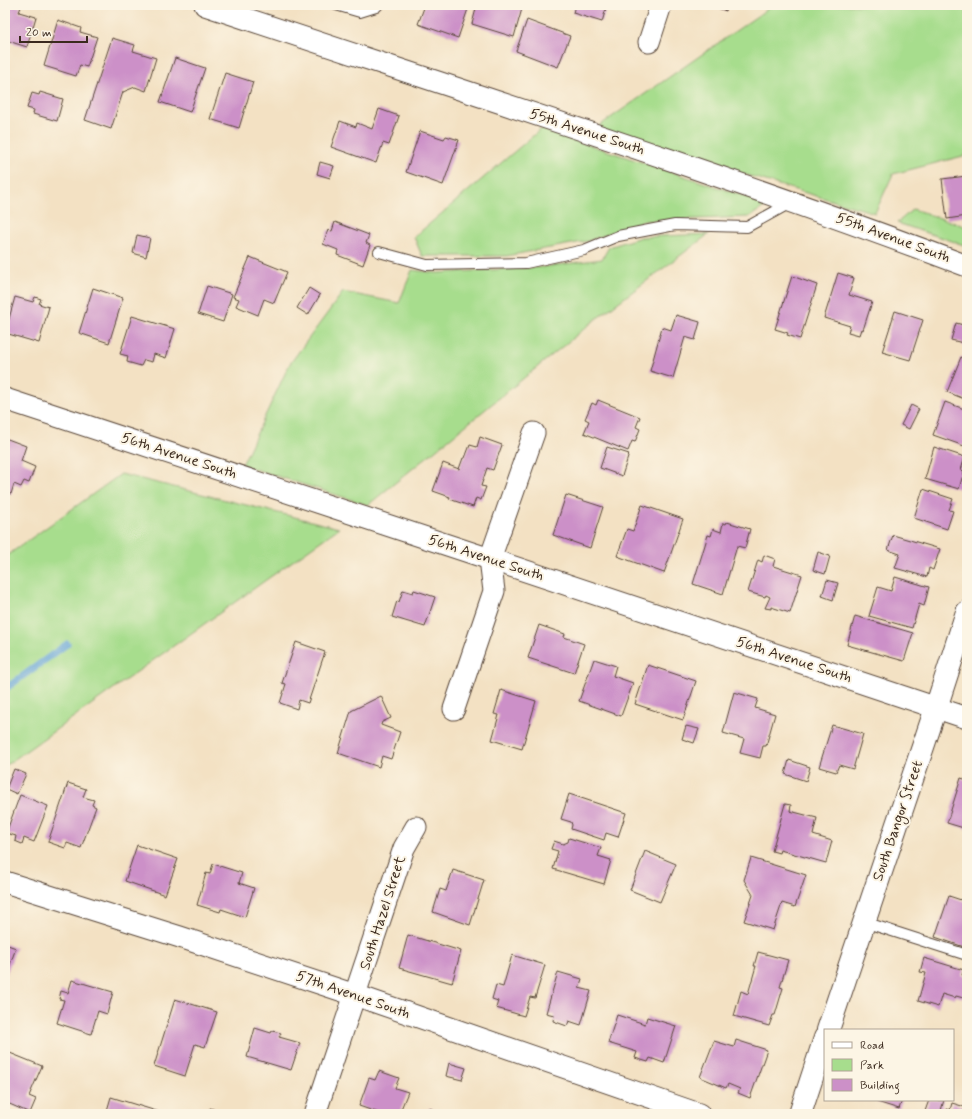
<svg xmlns="http://www.w3.org/2000/svg" width="972" height="1119" font-family="Mynerve,sans-serif">
<style>
.green{fill:#a7dd8d;stroke:#718456}
.lines{fill:none;stroke-linecap:round;stroke-linejoin:round}
.stream{stroke:#62a4d6;stroke-width:7}
.building{fill:#cc90c8}
.service-casing{stroke:#574537;stroke-width:12}
.minor-casing{stroke:#574537;stroke-width:23}
.tertiary-casing{stroke:#574537;stroke-width:24}
.service{stroke:#fff;stroke-width:10}
.minor{stroke:#fff;stroke-width:21}
.tertiary{stroke:#fff;stroke-width:22}
.labels{text-anchor:middle;dominant-baseline:central;stroke-width:4;stroke-linejoin:round;paint-order:stroke}
.street-label{font-size:15px;fill:#3b2a1e;stroke:#fcf5e5}
</style>
<rect width="100%" height="100%" fill="#fcf5e5"/>
<filter id="ink" filterUnits="userSpaceOnUse"><feTurbulence type="fractalNoise" baseFrequency=".025" numOctaves="2"/><feDisplacementMap in="SourceGraphic" scale="8" xChannelSelector="R" yChannelSelector="G"/><feConvolveMatrix kernelMatrix="1 2 1 2 8 2 1 2 1" color-interpolation-filters="sRGB"/></filter>
<filter id="wash" filterUnits="userSpaceOnUse"><feTurbulence type="fractalNoise" baseFrequency=".012" numOctaves="4" result="noise"/><feDisplacementMap in="SourceGraphic" scale="16" xChannelSelector="R" yChannelSelector="G"/><feGaussianBlur stdDeviation="0.9" result="paint"/><feColorMatrix in="noise" values="0 0 0 0 0 0 0 0 0 0 0 0 0 0 0 0 0 1.4 0 .05"/><feComposite in="paint" operator="in"/></filter>
<g filter="url(#wash)">
<rect width="100%" height="100%" fill="#f3e1c3"/>
<g class="green">
<path d="M 773,5 L 967,5 L 967,155 L 893,174 L 875,213 L 782,186 L 596,128 Z"/>
<path d="M 541,129 L 769,204 L 749,217 L 642,221 L 588,241 L 506,256 L 422,256 L 414,237 Z"/>
<path d="M 913,209 L 967,227 L 967,246 L 897,223 Z"/>
<path d="M 709,234 L 600,316 L 368,505 L 242,465 L 289,365 L 343,292 L 399,303 L 412,270 L 437,273 L 543,267 L 602,259 L 609,247 L 641,237 Z"/>
<path d="M 121,474 L 339,528 L 5,766 L 5,557 Z"/>
</g>
<g class="lines">
<path class="stream" d="M 5,689 L 67,644"/>
</g>
<g id="blocks">
<g class="building">
<path d="M 5,5 L 13,5 L 21,7 L 19,12 L 36,17 L 27,47 L 5,40 Z"/>
<path d="M 425,5 L 465,5 L 469,6 L 458,38 L 418,24 Z"/>
<path d="M 477,5 L 523,5 L 514,37 L 472,24 Z"/>
<path d="M 575,5 L 607,5 L 602,22 L 573,13 Z"/>
<path d="M 709,5 L 728,5 L 726,11 Z"/>
<path d="M 58,20 L 81,28 L 80,32 L 97,37 L 87,67 L 80,65 L 76,76 L 44,66 Z"/>
<path d="M 527,20 L 570,36 L 558,67 L 516,51 Z"/>
<path d="M 112,38 L 135,45 L 133,51 L 156,58 L 146,91 L 135,87 L 123,92 L 111,129 L 85,120 Z"/>
<path d="M 175,58 L 205,68 L 190,112 L 160,102 Z"/>
<path d="M 225,73 L 253,82 L 239,128 L 210,119 Z"/>
<path d="M 40,92 L 63,99 L 57,121 L 33,114 L 34,110 L 27,108 L 32,93 L 39,95 Z"/>
<path d="M 379,109 L 399,116 L 389,145 L 383,143 L 376,163 L 331,147 L 340,121 L 356,127 L 357,123 L 372,129 Z"/>
<path d="M 420,131 L 444,139 L 446,136 L 459,140 L 443,185 L 406,172 Z"/>
<path d="M 320,162 L 334,166 L 330,178 L 317,174 Z"/>
<path d="M 967,176 L 967,216 L 947,219 L 942,179 Z"/>
<path d="M 335,222 L 369,235 L 366,243 L 370,245 L 363,265 L 337,255 L 338,250 L 323,244 L 328,230 L 332,231 Z"/>
<path d="M 137,235 L 150,238 L 146,257 L 133,253 Z"/>
<path d="M 250,257 L 287,272 L 274,303 L 264,299 L 258,315 L 236,306 L 239,299 L 233,297 Z"/>
<path d="M 838,273 L 854,278 L 849,295 L 872,302 L 863,330 L 861,329 L 859,335 L 848,332 L 850,326 L 824,318 Z"/>
<path d="M 792,276 L 817,285 L 800,339 L 787,335 L 788,333 L 775,329 Z"/>
<path d="M 207,286 L 232,294 L 223,322 L 198,314 Z"/>
<path d="M 93,288 L 123,298 L 109,343 L 79,333 Z"/>
<path d="M 309,288 L 320,295 L 308,315 L 297,308 Z"/>
<path d="M 15,297 L 33,302 L 35,297 L 41,299 L 39,304 L 49,307 L 39,343 L 5,333 Z"/>
<path d="M 895,311 L 923,320 L 910,360 L 882,352 Z"/>
<path d="M 676,315 L 700,322 L 695,340 L 685,337 L 673,378 L 650,371 L 662,327 L 671,330 Z"/>
<path d="M 132,316 L 175,329 L 166,358 L 154,354 L 152,362 L 144,360 L 141,366 L 127,362 L 128,356 L 120,354 Z"/>
<path d="M 956,323 L 967,326 L 967,347 L 962,345 L 963,343 L 951,340 Z"/>
<path d="M 961,357 L 967,360 L 967,400 L 947,392 Z"/>
<path d="M 598,400 L 640,417 L 636,427 L 640,429 L 635,442 L 632,441 L 628,451 L 584,433 L 589,421 L 585,419 L 592,403 L 596,405 Z"/>
<path d="M 945,402 L 967,410 L 967,447 L 933,435 Z"/>
<path d="M 911,405 L 919,409 L 909,429 L 901,425 Z"/>
<path d="M 480,437 L 502,445 L 493,470 L 487,468 L 481,486 L 486,487 L 481,500 L 476,498 L 473,507 L 449,499 L 450,497 L 433,491 L 443,463 L 459,469 L 463,458 L 465,458 L 470,445 L 477,447 Z"/>
<path d="M 5,438 L 26,446 L 21,461 L 35,467 L 29,483 L 24,481 L 21,487 L 14,484 L 11,494 L 6,492 L 5,495 Z"/>
<path d="M 607,447 L 629,454 L 622,476 L 600,468 Z"/>
<path d="M 934,447 L 965,457 L 961,470 L 964,471 L 959,489 L 925,479 Z"/>
<path d="M 923,489 L 953,499 L 949,510 L 953,511 L 947,529 L 914,518 Z"/>
<path d="M 566,495 L 603,507 L 590,548 L 553,535 Z"/>
<path d="M 642,505 L 683,519 L 664,573 L 617,556 L 627,529 L 633,531 Z"/>
<path d="M 727,522 L 750,529 L 745,548 L 737,546 L 723,594 L 693,584 L 708,535 L 711,536 L 713,529 L 721,532 L 723,523 L 726,524 Z"/>
<path d="M 893,535 L 940,549 L 933,570 L 929,568 L 927,577 L 895,568 L 900,554 L 888,550 Z"/>
<path d="M 818,552 L 830,556 L 825,574 L 813,570 Z"/>
<path d="M 764,555 L 775,559 L 773,566 L 802,575 L 790,613 L 771,607 L 771,609 L 765,608 L 770,597 L 766,595 L 765,597 L 748,592 L 758,560 L 762,562 Z"/>
<path d="M 895,577 L 929,587 L 924,606 L 919,604 L 912,628 L 869,616 L 878,587 L 891,591 Z"/>
<path d="M 827,580 L 838,583 L 833,600 L 822,596 Z"/>
<path d="M 403,590 L 413,593 L 414,590 L 435,597 L 425,627 L 392,617 L 397,601 L 399,602 Z"/>
<path d="M 855,616 L 913,633 L 904,661 L 847,645 Z"/>
<path d="M 539,625 L 565,634 L 564,637 L 584,644 L 574,673 L 528,658 Z"/>
<path d="M 296,642 L 325,652 L 308,703 L 299,700 L 297,709 L 280,703 L 286,684 L 282,683 Z"/>
<path d="M 594,659 L 616,666 L 613,676 L 633,683 L 621,716 L 579,701 Z"/>
<path d="M 648,665 L 696,681 L 683,720 L 635,704 Z"/>
<path d="M 501,690 L 536,701 L 522,749 L 492,740 L 499,715 L 494,714 Z"/>
<path d="M 734,692 L 758,699 L 755,708 L 775,714 L 766,746 L 763,746 L 760,758 L 740,753 L 744,739 L 723,733 Z"/>
<path d="M 381,696 L 391,718 L 382,722 L 381,725 L 400,732 L 391,759 L 382,756 L 379,767 L 338,753 L 351,711 Z"/>
<path d="M 832,725 L 863,734 L 853,769 L 839,765 L 836,772 L 819,767 Z"/>
<path d="M 686,726 L 699,729 L 694,743 L 682,739 Z"/>
<path d="M 789,760 L 810,767 L 806,781 L 785,774 Z"/>
<path d="M 14,769 L 26,774 L 17,794 L 6,789 Z"/>
<path d="M 961,778 L 967,780 L 967,829 L 947,823 Z"/>
<path d="M 68,783 L 86,789 L 83,797 L 94,800 L 92,805 L 96,807 L 81,848 L 67,843 L 65,848 L 48,842 Z"/>
<path d="M 569,794 L 626,813 L 618,837 L 606,833 L 604,840 L 571,829 L 572,825 L 571,822 L 561,819 Z"/>
<path d="M 20,795 L 48,806 L 34,842 L 24,838 L 22,844 L 15,841 L 16,836 L 6,833 Z"/>
<path d="M 785,804 L 791,805 L 790,811 L 817,818 L 813,835 L 832,841 L 826,863 L 780,850 L 779,853 L 772,851 Z"/>
<path d="M 569,838 L 601,848 L 598,856 L 611,860 L 604,884 L 553,869 L 558,851 L 551,849 L 554,841 L 563,844 L 568,842 Z"/>
<path d="M 137,845 L 178,859 L 165,895 L 125,881 Z"/>
<path d="M 645,851 L 676,864 L 660,902 L 630,890 Z"/>
<path d="M 751,858 L 806,875 L 795,907 L 782,903 L 773,930 L 744,921 L 753,895 L 744,880 Z"/>
<path d="M 213,864 L 242,873 L 239,883 L 254,888 L 245,917 L 221,909 L 220,912 L 197,905 L 206,873 L 210,874 Z"/>
<path d="M 453,870 L 484,880 L 470,925 L 433,912 L 440,889 L 446,891 Z"/>
<path d="M 949,896 L 967,902 L 967,948 L 935,937 Z"/>
<path d="M 408,935 L 461,951 L 452,983 L 399,968 Z"/>
<path d="M 5,944 L 16,948 L 5,978 Z"/>
<path d="M 758,952 L 788,960 L 780,987 L 783,988 L 775,1015 L 773,1015 L 769,1026 L 734,1016 L 741,991 L 748,994 L 756,966 L 754,966 Z"/>
<path d="M 512,955 L 545,965 L 535,998 L 530,997 L 524,1016 L 496,1008 L 498,1001 L 492,999 L 496,985 L 503,987 Z"/>
<path d="M 924,958 L 964,970 L 962,975 L 967,977 L 967,999 L 956,996 L 955,998 L 942,994 L 938,1007 L 918,1001 L 926,973 L 920,972 Z"/>
<path d="M 558,972 L 582,979 L 579,988 L 591,991 L 581,1025 L 569,1021 L 567,1026 L 553,1021 L 554,1015 L 546,1013 Z"/>
<path d="M 72,980 L 113,992 L 107,1014 L 98,1011 L 91,1034 L 57,1023 L 64,1000 L 59,999 L 61,991 L 68,993 Z"/>
<path d="M 175,999 L 217,1012 L 205,1047 L 195,1044 L 185,1076 L 154,1066 Z"/>
<path d="M 617,1015 L 645,1024 L 647,1017 L 676,1026 L 664,1063 L 650,1058 L 648,1062 L 635,1058 L 637,1052 L 608,1043 Z"/>
<path d="M 255,1028 L 271,1033 L 272,1031 L 281,1033 L 279,1037 L 300,1043 L 291,1070 L 247,1057 Z"/>
<path d="M 736,1040 L 767,1050 L 750,1098 L 738,1093 L 740,1089 L 728,1084 L 726,1088 L 700,1077 L 714,1041 L 734,1047 Z"/>
<path d="M 5,1051 L 42,1066 L 29,1096 L 36,1099 L 30,1113 L 5,1102 Z"/>
<path d="M 449,1063 L 466,1068 L 462,1080 L 446,1076 Z"/>
<path d="M 379,1071 L 399,1078 L 395,1088 L 408,1092 L 399,1114 L 382,1114 L 359,1106 L 369,1078 L 375,1080 Z"/>
<path d="M 111,1097 L 166,1114 L 106,1114 Z"/>
<path d="M 878,1100 L 902,1100 L 899,1109 L 877,1102 Z"/>
<path d="M 929,1100 L 944,1100 L 940,1114 L 924,1114 Z"/>
<path d="M 952,1103 L 965,1107 L 963,1114 L 946,1114 L 947,1109 L 950,1110 Z"/>
<path d="M 210,1108 L 228,1114 L 208,1114 Z"/>
<path d="M 429,1108 L 445,1114 L 427,1114 Z"/>
</g>
</g>
</g>
<g filter="url(#ink)">
<use href="#blocks" fill-opacity="0" stroke="#574537" stroke-width="1"/>
<g class="lines">
<g class="service-casing">
<g id="service">
<path d="M 336,5 L 360,12 L 376,7 L 378,5"/>
<path d="M 379,252 L 427,265 L 526,263 L 584,250 L 618,236 L 675,225 L 747,227 L 792,202"/>
<path d="M 864,922 L 967,955"/>
</g>
</g>
<g class="minor-casing">
<g id="minor">
<path d="M 205,5 C 460,90 716,171 967,266"/>
<path d="M 649,42 L 661,5"/>
<path d="M 5,399 L 490,559 L 967,718"/>
<path d="M 454,709 L 494,591 L 490,559 L 534,433"/>
<path d="M 5,882 L 180,937 L 355,995 L 699,1114"/>
<path d="M 315,1114 L 404,848 L 416,827"/>
</g>
</g>
<g class="tertiary-casing">
<g id="tertiary">
<path d="M 828,1030 L 936,708 L 967,612"/>
<path d="M 800,1114 L 825,1038"/>
</g>
</g>
<use href="#service" class="service"/>
<use href="#minor" class="minor"/>
<use href="#tertiary" class="tertiary"/>
</g>
</g>
<g class="labels">
<g class="street-label">
<text transform="translate(587 132) rotate(18)">55th Avenue South</text>
<text transform="translate(893 238) rotate(20)">55th Avenue South</text>
<text transform="translate(179 456) rotate(18)">56th Avenue South</text>
<text transform="translate(486 558) rotate(18)">56th Avenue South</text>
<text transform="translate(794 660) rotate(18)">56th Avenue South</text>
<text transform="translate(898 821) rotate(-71)">South Bangor Street</text>
<text transform="translate(383 913) rotate(-72)">South Hazel Street</text>
<text transform="translate(353 995) rotate(19)">57th Avenue South</text>
</g>
</g>
<rect width="972" height="1119" fill="none" stroke="#fcf5e5" stroke-width="20"/>
<rect x="824" y="1029" width="130" height="72" fill="#fcf5e5" stroke="#afa495"/>
<rect x="832" y="1042" width="20" height="6" fill="#ffffff" stroke="#afa495"/>
<text x="860" y="1049" font-size="12" fill="#3b2a1e">Road</text>
<rect x="832" y="1059" width="20" height="12" fill="#a7dd8d" stroke="#afa495"/>
<text x="860" y="1069" font-size="12" fill="#3b2a1e">Park</text>
<rect x="832" y="1079" width="20" height="12" fill="#cc90c8" stroke="#afa495"/>
<text x="860" y="1089" font-size="12" fill="#3b2a1e">Building</text>
<path d="M20 36v6h67v-6" fill="none" stroke="#3b2a1e" stroke-width="2"/>
<text x="26" y="36" font-size="12" fill="#3b2a1e" stroke="#fcf5e5" stroke-width="3" paint-order="stroke">20 m</text>
</svg>
